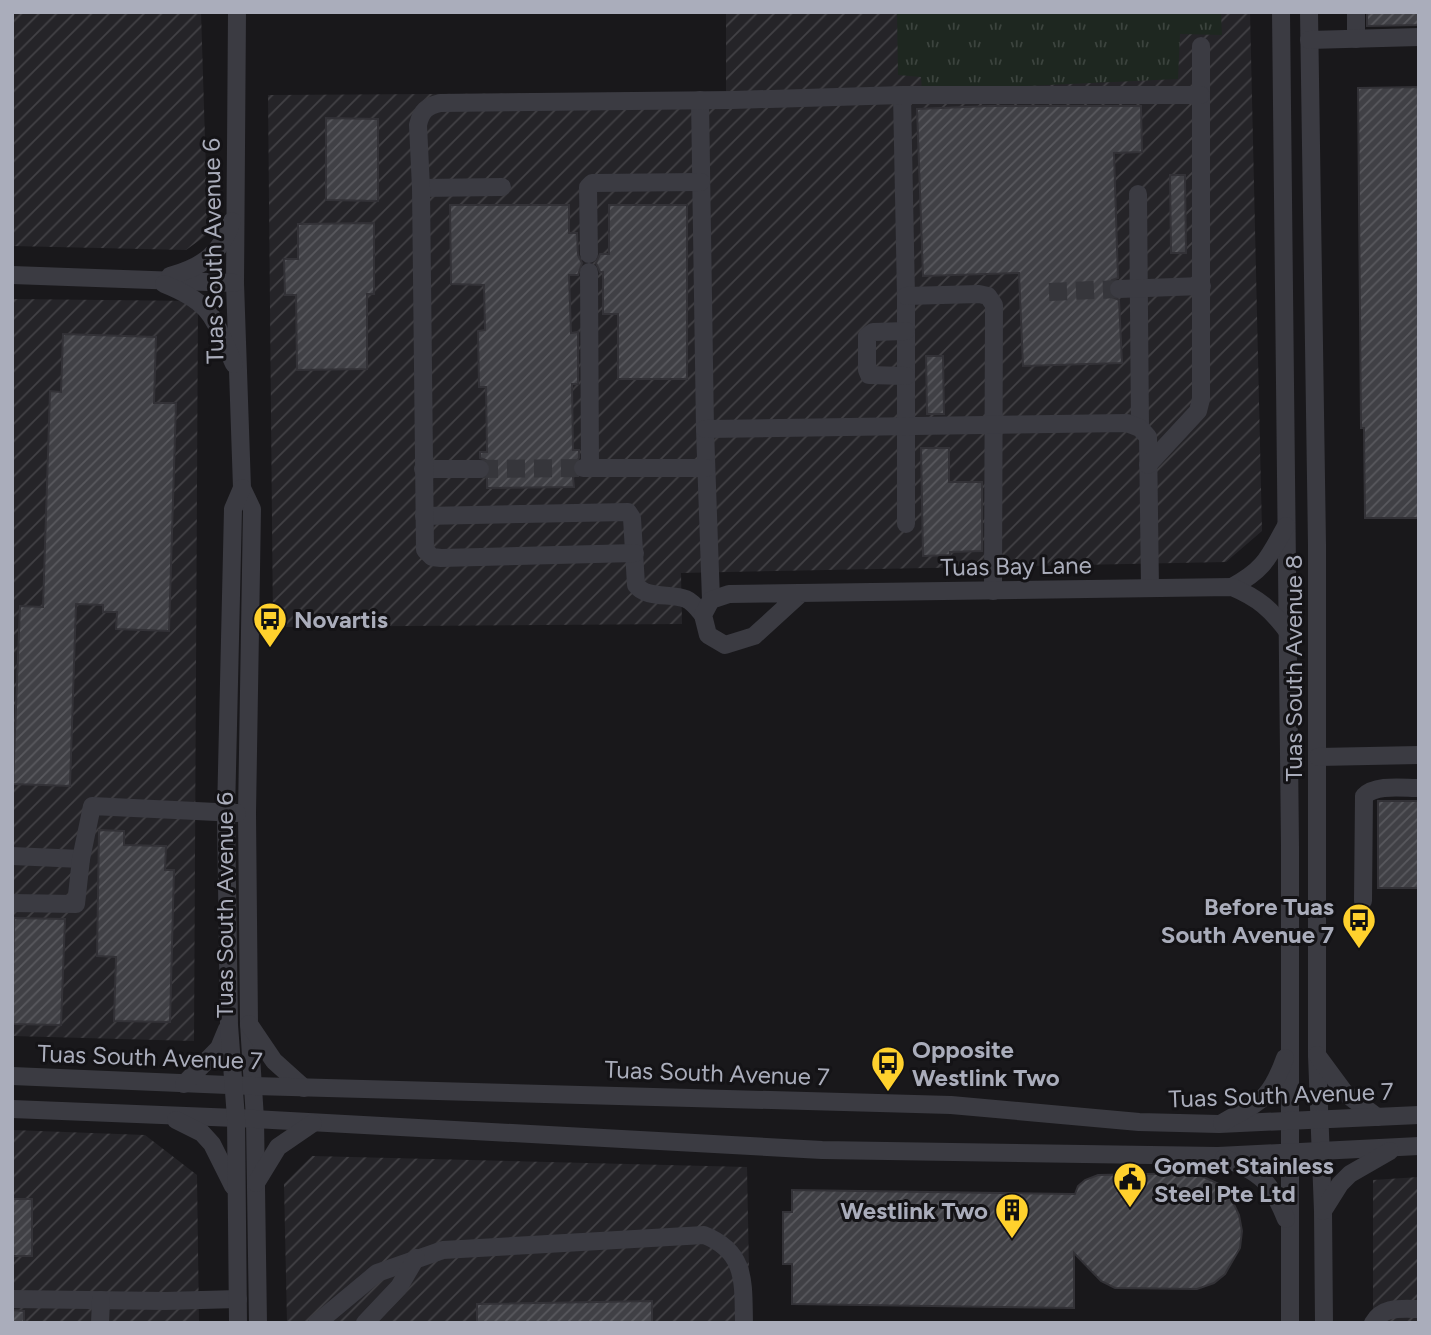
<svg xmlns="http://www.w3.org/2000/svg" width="1431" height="1335" font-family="Figtree,sans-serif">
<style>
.industrial{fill:url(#industrial-furrows)}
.grass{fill:url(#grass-tufts)}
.building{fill:url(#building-hatch);stroke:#333237;stroke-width:2}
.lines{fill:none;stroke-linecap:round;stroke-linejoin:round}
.minor-tunnel{stroke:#36363b;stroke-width:18;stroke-dasharray:18 9;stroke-linecap:butt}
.minor{stroke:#3b3b42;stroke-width:18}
.labels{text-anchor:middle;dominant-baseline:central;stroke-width:6;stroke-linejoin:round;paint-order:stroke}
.street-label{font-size:24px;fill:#aaadbb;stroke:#141316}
.poi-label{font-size:24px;font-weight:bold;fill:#aaadbb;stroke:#141316;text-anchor:start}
</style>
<defs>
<pattern id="industrial-furrows" width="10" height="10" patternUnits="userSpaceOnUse" patternTransform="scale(1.75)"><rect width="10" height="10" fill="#252428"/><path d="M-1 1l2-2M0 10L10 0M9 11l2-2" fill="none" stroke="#424145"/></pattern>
<pattern id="grass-tufts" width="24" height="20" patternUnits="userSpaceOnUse" patternTransform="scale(1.75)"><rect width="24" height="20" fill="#1e2720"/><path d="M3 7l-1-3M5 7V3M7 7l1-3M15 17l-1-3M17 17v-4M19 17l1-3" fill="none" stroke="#3c443e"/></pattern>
<pattern id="building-hatch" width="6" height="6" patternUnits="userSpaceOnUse" patternTransform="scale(1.75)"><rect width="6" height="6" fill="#404045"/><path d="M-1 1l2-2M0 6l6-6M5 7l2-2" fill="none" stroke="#59595e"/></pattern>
</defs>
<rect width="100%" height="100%" fill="#19181b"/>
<g class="industrial">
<path d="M 12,12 L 201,12 L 208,234 L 186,250 L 12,246 Z"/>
<path d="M 726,12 L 1250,12 L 1262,531 L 1226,562 L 681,573 L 682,624 L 273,627 L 268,95 L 726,92 Z"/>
<path d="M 12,299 L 198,301 L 194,1041 L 12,1036 Z"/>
<path d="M 12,1130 L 145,1135 L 197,1175 L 199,1323 L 12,1323 Z"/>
<path d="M 312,1156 L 747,1167 L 750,1323 L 287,1323 L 284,1184 Z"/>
<path d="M 1419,1177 L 1419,1323 L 1373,1323 L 1373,1180 Z"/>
</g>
<path class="grass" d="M 897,12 L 1221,12 L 1222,35 L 1180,34 L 1178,79 L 922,91 L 921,77 L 898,75 Z"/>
<g class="building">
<path d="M 1367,12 L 1419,12 L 1419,25 L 1367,26 Z"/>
<path d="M 1419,87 L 1419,518 L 1365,518 L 1364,428 L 1361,428 L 1358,88 Z"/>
<path d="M 989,106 L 1141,106 L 1142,152 L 1114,153 L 1118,278 L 1112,280 L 1108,289 L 1110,296 L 1119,300 L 1122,363 L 1023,366 L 1019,273 L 923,276 L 917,109 Z"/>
<path d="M 326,118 L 378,119 L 378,201 L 326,200 Z"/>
<path d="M 1170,175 L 1185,175 L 1186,253 L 1171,253 Z"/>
<path d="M 450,205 L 569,205 L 569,233 L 577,233 L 578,255 L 582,263 L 578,275 L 569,275 L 571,333 L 578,332 L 578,384 L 572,384 L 573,450 L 579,450 L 579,458 L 572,467 L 574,487 L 487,488 L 487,478 L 491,468 L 486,460 L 480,458 L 480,452 L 487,452 L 486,387 L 479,387 L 478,331 L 485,330 L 484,285 L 451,284 Z"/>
<path d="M 609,205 L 687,205 L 687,379 L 618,379 L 618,314 L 603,314 L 603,272 L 600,272 L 596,263 L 600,254 L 609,254 Z"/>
<path d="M 374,223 L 374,294 L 367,294 L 367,369 L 297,370 L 296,295 L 285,295 L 284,259 L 298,259 L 298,224 Z"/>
<path d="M 63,334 L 156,337 L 154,403 L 176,403 L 169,631 L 116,629 L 117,612 L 103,612 L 103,605 L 76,604 L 70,786 L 13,784 L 20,606 L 43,607 L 50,391 L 61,392 Z"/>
<path d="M 926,356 L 943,356 L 944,414 L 927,414 Z"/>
<path d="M 921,448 L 949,448 L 949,482 L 982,482 L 982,551 L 950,552 L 950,555 L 923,556 Z"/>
<rect x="1378" y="801" width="41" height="87"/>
<path d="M 99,830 L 124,831 L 124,845 L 166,846 L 165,870 L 174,870 L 170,1022 L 114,1021 L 116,957 L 97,956 Z"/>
<path d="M 14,918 L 65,919 L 61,1025 L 12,1024 Z"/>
<path d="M 1195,1173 L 1219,1184 L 1232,1200 L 1239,1215 L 1242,1231 L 1240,1248 L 1225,1274 L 1214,1283 L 1197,1289 L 1115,1288 L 1101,1281 L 1074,1253 L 1074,1308 L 792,1304 L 792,1264 L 783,1264 L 783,1212 L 792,1212 L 792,1190 L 1075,1194 L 1078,1186 L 1085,1180 L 1098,1175 Z"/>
<rect x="12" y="1199" width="20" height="57"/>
<path d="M 652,1301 L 652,1323 L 477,1323 L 477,1304 Z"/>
<path d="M 12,1310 L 24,1311 L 24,1323 L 12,1323 Z"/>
</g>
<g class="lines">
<g class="minor-tunnel">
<path d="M 1049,292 L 1119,289"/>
<path d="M 480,469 L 583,468"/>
</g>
<g class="minor">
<path d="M 237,12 L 235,283 L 242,488 L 252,509 L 247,813 L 249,1024 L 255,1119 L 258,1323"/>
<path d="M 1281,12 L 1290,846 L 1290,1323"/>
<path d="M 1309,12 L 1317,545 L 1317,1055 L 1323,1211 L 1324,1323"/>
<path d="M 1356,12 L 1356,39"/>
<path d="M 1309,40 L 1419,37"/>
<path d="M 902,95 L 906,296 L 906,524"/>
<path d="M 700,100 L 705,429 L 711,600"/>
<path d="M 421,188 L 502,187"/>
<path d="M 1138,194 L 1140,428"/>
<path d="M 589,254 L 588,187 L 592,183 L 701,182"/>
<path d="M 589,272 L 590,468"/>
<path d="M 12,275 L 235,283"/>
<path d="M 170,276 C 202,267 221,254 232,221"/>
<path d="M 164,284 C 214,304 213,318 234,364"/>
<path d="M 1119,289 L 1202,286"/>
<path d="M 906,296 L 979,294 L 988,296 L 994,305 L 993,591"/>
<path d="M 906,331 L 873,332 L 867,336 L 867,370 L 869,375 L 906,376"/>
<path d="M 705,429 L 1127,423 L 1140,428 L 1148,437 L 1150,588"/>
<path d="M 1148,465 L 1198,411 L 1201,399 L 1201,46"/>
<path d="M 583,468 L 706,468"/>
<path d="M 423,469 L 480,469"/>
<path d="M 424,516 L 628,512 L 632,518 L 636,585 C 646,599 671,593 686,599 C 693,602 698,609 703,615"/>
<path d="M 635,553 L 441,558 L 432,557 L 425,550 L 421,188 L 418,125 C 421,111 427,106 440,103 L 733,100 L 902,95 L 1201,95"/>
<path d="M 1232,587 C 1265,569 1268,558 1286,526"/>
<path d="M 800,594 L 754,636 L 725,645 L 708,635 L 703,615 L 711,600 L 729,594 L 1232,587 C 1258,598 1271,609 1288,632"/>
<path d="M 1318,757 L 1419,755"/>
<path d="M 12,856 L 81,859"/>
<path d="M 1363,901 L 1364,796 C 1376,784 1402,788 1419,788"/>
<path d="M 12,903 L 76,904 L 81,859 L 92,806 L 237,813"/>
<path d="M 249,1024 L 274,1061 L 304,1088"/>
<path d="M 1317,1055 L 1345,1093 L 1377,1117"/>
<path d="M 12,1076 L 252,1086 L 951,1105 L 1139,1122 L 1219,1124 L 1419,1115"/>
<path d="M 184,1084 L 219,1048 L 227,1029"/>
<path d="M 12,1109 L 236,1118 L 822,1150 L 1218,1156 L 1419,1146"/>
<path d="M 176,1120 L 202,1133 L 212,1144 L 233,1186"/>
<path d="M 1222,1123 C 1260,1101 1269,1102 1285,1058"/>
<path d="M 1224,1158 C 1261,1172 1271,1182 1286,1219"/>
<path d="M 256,1183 L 278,1147 L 313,1123"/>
<path d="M 1323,1211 L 1340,1184 L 1350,1174 L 1390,1151"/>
<path d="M 12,1299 L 165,1301 L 238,1299"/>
<path d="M 100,1323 L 101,1300"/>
<path d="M 238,1323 L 236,1118 L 229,1025 L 226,813 L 233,509 L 242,488"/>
<path d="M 317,1323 L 377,1273 L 443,1250 L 704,1235 C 747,1252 743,1283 744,1323"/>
<path d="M 365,1323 L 399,1287 L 416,1258"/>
<path d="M 1373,1323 C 1383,1306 1401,1309 1419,1309"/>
</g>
</g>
<defs>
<g id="bus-pin" transform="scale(1.75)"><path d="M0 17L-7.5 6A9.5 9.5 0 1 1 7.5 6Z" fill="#ffd12d" stroke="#141316"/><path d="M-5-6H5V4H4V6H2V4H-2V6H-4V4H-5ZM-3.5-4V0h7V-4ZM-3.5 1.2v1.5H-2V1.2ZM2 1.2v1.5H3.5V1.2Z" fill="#111"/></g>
<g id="civic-pin" transform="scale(1.75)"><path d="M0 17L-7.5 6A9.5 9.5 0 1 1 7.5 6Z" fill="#ffd12d" stroke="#141316"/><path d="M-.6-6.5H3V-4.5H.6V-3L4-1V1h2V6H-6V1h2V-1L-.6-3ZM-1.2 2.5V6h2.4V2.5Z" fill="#111"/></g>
<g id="building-pin" transform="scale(1.75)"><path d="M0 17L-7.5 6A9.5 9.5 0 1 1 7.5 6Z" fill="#ffd12d" stroke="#141316"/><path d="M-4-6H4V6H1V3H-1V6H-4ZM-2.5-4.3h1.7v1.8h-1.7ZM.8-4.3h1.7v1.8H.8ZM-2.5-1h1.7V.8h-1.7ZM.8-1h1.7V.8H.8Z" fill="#111"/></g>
</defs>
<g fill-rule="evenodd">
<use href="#bus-pin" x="270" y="619"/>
<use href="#bus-pin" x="1359" y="920"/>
<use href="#bus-pin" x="888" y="1063"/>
<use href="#civic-pin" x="1130" y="1179"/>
<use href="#building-pin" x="1012" y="1210"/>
</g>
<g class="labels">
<g class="street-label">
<text transform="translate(213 251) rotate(-91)">Tuas South Avenue 6</text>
<text transform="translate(1016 566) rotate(-1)">Tuas Bay Lane</text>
<text transform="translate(1293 668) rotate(-90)">Tuas South Avenue 8</text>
<text transform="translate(224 905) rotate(-90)">Tuas South Avenue 6</text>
<text transform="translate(150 1057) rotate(2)">Tuas South Avenue 7</text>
<text transform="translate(717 1073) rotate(2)">Tuas South Avenue 7</text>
<text transform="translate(1281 1095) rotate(-2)">Tuas South Avenue 7</text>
</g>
<g class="poi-label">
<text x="294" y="619">Novartis</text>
<text x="1334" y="906" text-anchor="end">Before Tuas<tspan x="1334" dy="28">South Avenue 7</tspan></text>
<text x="912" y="1049">Opposite<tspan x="912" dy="28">Westlink Two</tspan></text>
<text x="1154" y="1165">Gomet Stainless<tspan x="1154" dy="28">Steel Pte Ltd</tspan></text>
<text x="988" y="1210" text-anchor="end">Westlink Two</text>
</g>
</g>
<rect width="1431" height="1335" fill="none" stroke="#aaadbb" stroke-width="28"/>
</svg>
